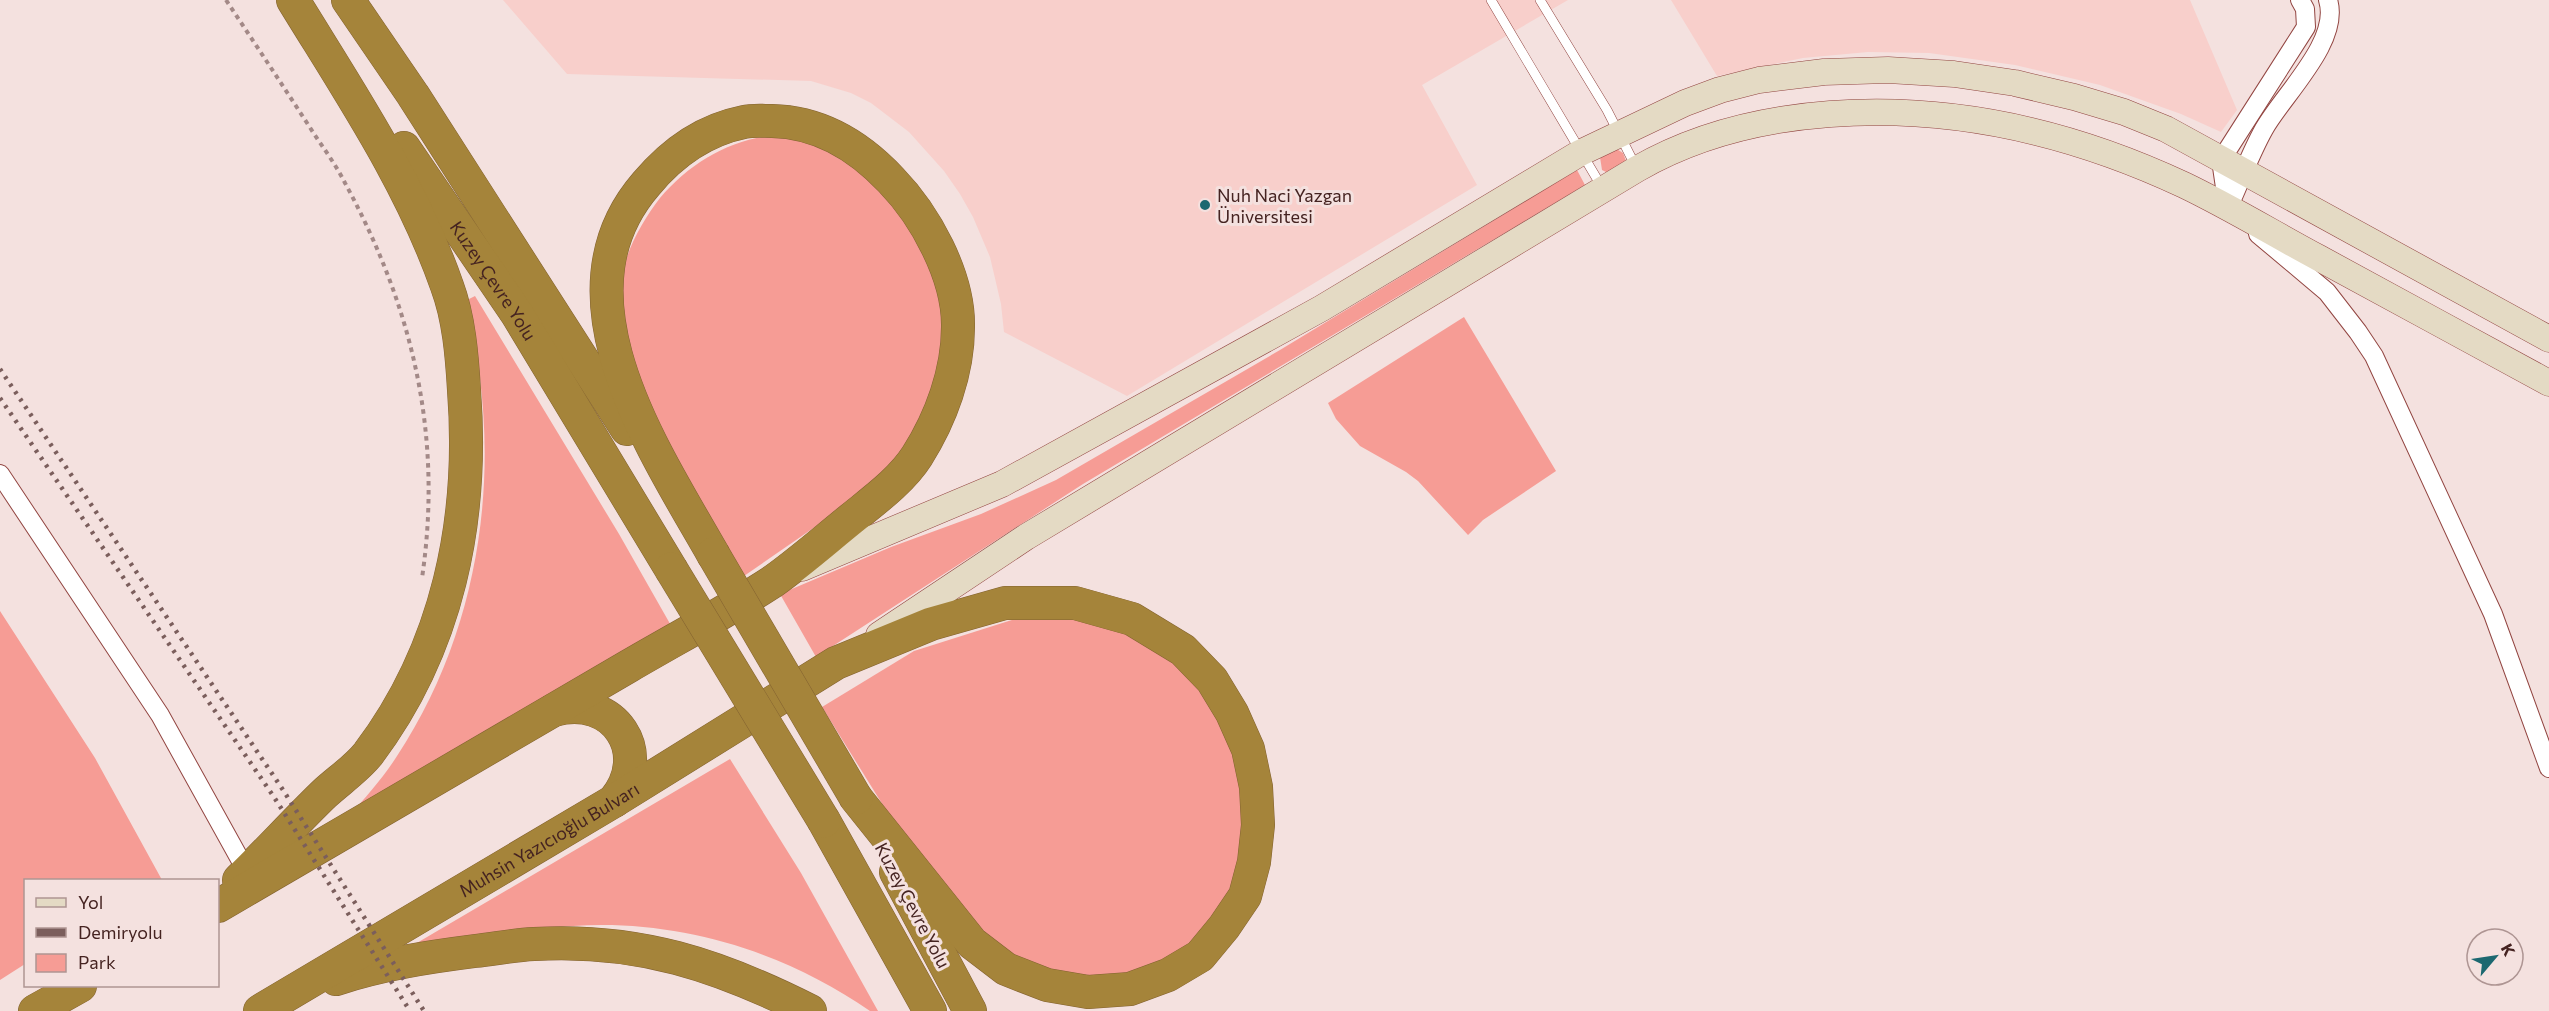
<svg xmlns="http://www.w3.org/2000/svg" width="2549" height="1011" font-family="Commissioner,sans-serif">
<style>
.built{fill:#f8cfcb}
.green{fill:#f69c95}
.lines{fill:none;stroke-linecap:round;stroke-linejoin:round}
.lane-casing{stroke:#924541;stroke-width:10}
.street-casing{stroke:#924541;stroke-width:20}
.secondary-casing{stroke:#924541;stroke-width:27}
.highway-casing{stroke:#836231;stroke-width:34}
.path{stroke:#a38987;stroke-width:4;stroke-dasharray:4.5 4.5;stroke-linecap:butt}
.lane{stroke:#fff;stroke-width:9}
.street{stroke:#fff;stroke-width:18}
.secondary{stroke:#e4dac4;stroke-width:26}
.highway{stroke:#a5843a;stroke-width:33}
.rail{stroke:#7b5e5c;stroke-width:4.5;stroke-dasharray:3 6;stroke-linecap:butt}
.highway-bridge-casing{stroke:#836231;stroke-width:34;stroke-linecap:butt}
.highway-bridge{stroke:#a5843a;stroke-width:33}
.poi-dot{fill:#1c6870;stroke:#f4e1df;stroke-width:2}
.labels{text-anchor:middle;dominant-baseline:central;stroke-width:6;stroke-linejoin:round;paint-order:stroke}
.poi-label{font-size:18px;fill:#452321;stroke:#f4e1df;text-anchor:start}
.street-label{font-size:18px;fill:#452321;stroke:#f4e1df}
</style>
<rect width="100%" height="100%" fill="#f4e1df"/>
<g class="built">
<path d="M 503,0 L 1568,0 L 1422,85 L 1477,185 L 1127,396 L 1004,332 L 1001,304 L 990,257 L 973,217 L 960,194 L 944,171 L 909,132 L 871,103 L 851,93 L 811,81 L 567,74 Z"/>
<path d="M 1671,0 L 2190,0 L 2237,110 L 2221,132 L 2181,114 L 2100,85 L 2015,65 L 1929,53 L 1868,52 L 1803,58 L 1717,76 Z"/>
</g>
<g class="green">
<path d="M 767,136 L 804,138 L 874,176 L 930,260 L 942,314 L 941,354 L 928,414 L 883,480 L 744,576 C 705,509 655,439 630,365 C 625,349 621,306 621,288 C 621,258 642,221 660,198 C 688,165 725,142 767,136 Z"/>
<path d="M 1615,148 L 1623,153 L 1626,161 L 1610,174 L 1602,170 L 1600,157 Z"/>
<path d="M 1577,170 L 1585,185 L 1083,484 L 816,657 L 780,594 L 891,547 L 981,514 L 1056,480 L 1280,350 Z"/>
<path d="M 475,296 L 619,534 L 673,629 L 349,816 C 366,797 383,778 397,756 C 485,623 505,453 465,301 Z"/>
<path d="M 1464,317 L 1556,471 L 1483,520 L 1468,535 L 1418,481 L 1406,472 L 1360,446 L 1336,419 L 1328,403 Z"/>
<path d="M 0,611 L 95,758 L 162,880 L 26,880 L 25,964 L 0,980 Z"/>
<path d="M 1071,618 L 1133,635 L 1192,674 L 1242,761 L 1242,884 L 1195,948 L 1103,984 L 1007,958 L 917,860 L 822,707 L 914,651 L 1015,619 Z"/>
<path d="M 730,759 L 801,873 L 878,1011 L 870,1011 C 784,951 678,919 573,926 C 518,929 464,940 410,947 Z"/>
</g>
<g class="lines">
<g class="lane-casing">
<g id="lane">
<path d="M 1491,0 L 1603,189"/>
<path d="M 1540,0 L 1607,110 L 1636,167"/>
</g>
</g>
<g class="street-casing">
<g id="street">
<path d="M 2228,208 C 2240,182 2250,154 2264,129 C 2283,95 2341,41 2328,0"/>
<path d="M 2232,212 L 2228,208 L 2221,160 L 2306,27 L 2305,9 L 2300,0"/>
<path d="M 2258,234 L 2327,292 L 2358,332 L 2374,356 L 2493,614 L 2549,768"/>
<path d="M 0,474 L 160,715 L 247,872"/>
</g>
</g>
<g class="secondary-casing">
<g id="secondary">
<path d="M 802,568 L 1002,484 L 1322,308 L 1580,153 L 1685,103 L 1720,90 L 1759,80 L 1824,72 L 1888,70 L 1954,74 L 2015,83 L 2074,97 L 2124,112 L 2166,129 L 2549,339"/>
<path d="M 879,635 L 1026,537 L 1637,169 C 1696,135 1762,119 1830,114 C 1953,105 2073,133 2184,185 C 2230,207 2274,234 2319,258 C 2396,300 2472,341 2549,383"/>
</g>
</g>
<g class="highway-casing">
<g id="highway">
<path d="M 348,0 L 413,95 L 627,429"/>
<path id="s1" d="M 404,148 L 517,314 L 671,569"/>
<path d="M 554,710 C 614,693 654,753 614,801"/>
<path d="M 824,821 L 930,1011"/>
<path d="M 896,872 L 970,1011"/>
<path d="M 239,880 C 268,852 295,822 324,794 C 338,781 356,769 368,754 C 448,648 474,520 464,390 C 462,356 459,318 447,286 C 411,183 350,93 293,0"/>
<path d="M 218,906 C 355,826 492,746 629,666 C 677,638 726,612 772,582 C 799,563 825,540 851,519 C 873,501 901,481 917,456 C 941,418 958,372 958,327 C 959,276 925,215 891,180 C 859,146 820,122 772,121 C 763,121 753,120 744,122 C 704,130 671,154 646,184 C 549,296 654,450 713,554"/>
<path d="M 336,979 C 382,964 428,957 475,951 C 494,949 514,945 534,944 C 638,938 719,965 810,1011"/>
<path d="M 35,1011 L 80,986"/>
<path id="s2" d="M 260,1011 L 614,801 L 836,663 L 931,624 L 1005,603 L 1075,603 L 1132,619 L 1183,650 L 1212,680 L 1232,713 L 1248,749 L 1256,787 L 1258,825 L 1254,862 L 1245,896 L 1224,927 L 1200,956 L 1168,975 L 1130,989 L 1088,992 L 1047,985 L 1006,969 L 972,943 L 856,798"/>
</g>
</g>
<path class="path" d="M 226,0 C 254,42 281,83 309,126 C 321,145 335,163 345,183 C 413,308 443,436 422,578"/>
<use href="#lane" class="lane"/>
<use href="#street" class="street"/>
<use href="#secondary" class="secondary"/>
<use href="#highway" class="highway"/>
<g class="rail">
<path d="M 0,369 L 283,790 L 424,1011"/>
<path d="M 0,398 L 274,797 L 410,1011"/>
</g>
<g class="highway-bridge-casing">
<g id="highway-bridge">
<path d="M 713,554 L 856,798"/>
<path d="M 671,569 L 824,821"/>
</g>
</g>
<use href="#highway-bridge" class="highway-bridge"/>
</g>
<circle class="poi-dot" cx="1205" cy="205" r="6"/>
<g class="labels">
<g class="poi-label">
<text x="1217" y="195">Nuh Naci Yazgan<tspan x="1217" dy="21">Üniversitesi</tspan></text>
</g>
<g class="street-label">
<text stroke="none"><textPath href="#s1" startOffset="160">Kuzey Çevre Yolu</textPath></text>
<text stroke="none"><textPath href="#s2" startOffset="336">Muhsin Yazıcıoğlu Bulvarı</textPath></text>
<text transform="translate(913 905) rotate(62)">Kuzey Çevre Yolu</text>
</g>
</g>
<rect x="24" y="879" width="195" height="108" fill="#f4e1df" stroke="#ae9593" stroke-width="1.5"/>
<rect x="36" y="898" width="30" height="9" fill="#e4dac4" stroke="#ae9593" stroke-width="1.5"/>
<text x="78" y="909" font-size="18" fill="#452321">Yol</text>
<rect x="36" y="928" width="30" height="9" fill="#7b5e5c" stroke="#ae9593" stroke-width="1.5"/>
<text x="78" y="939" font-size="18" fill="#452321">Demiryolu</text>
<rect x="36" y="954" width="30" height="18" fill="#f69c95" stroke="#ae9593" stroke-width="1.5"/>
<text x="78" y="969" font-size="18" fill="#452321">Park</text>
<g transform="translate(2495 957) rotate(61)"><circle r="28" fill="#f4e1df" stroke="#ae9593" stroke-width="1.5"/>
<path d="M0-4.5L10 22L0 15L-10 22Z" fill="#1c6870"/>
<text y="-9" font-size="16" font-weight="bold" text-anchor="middle" fill="#452321">K</text>
</g>
</svg>
